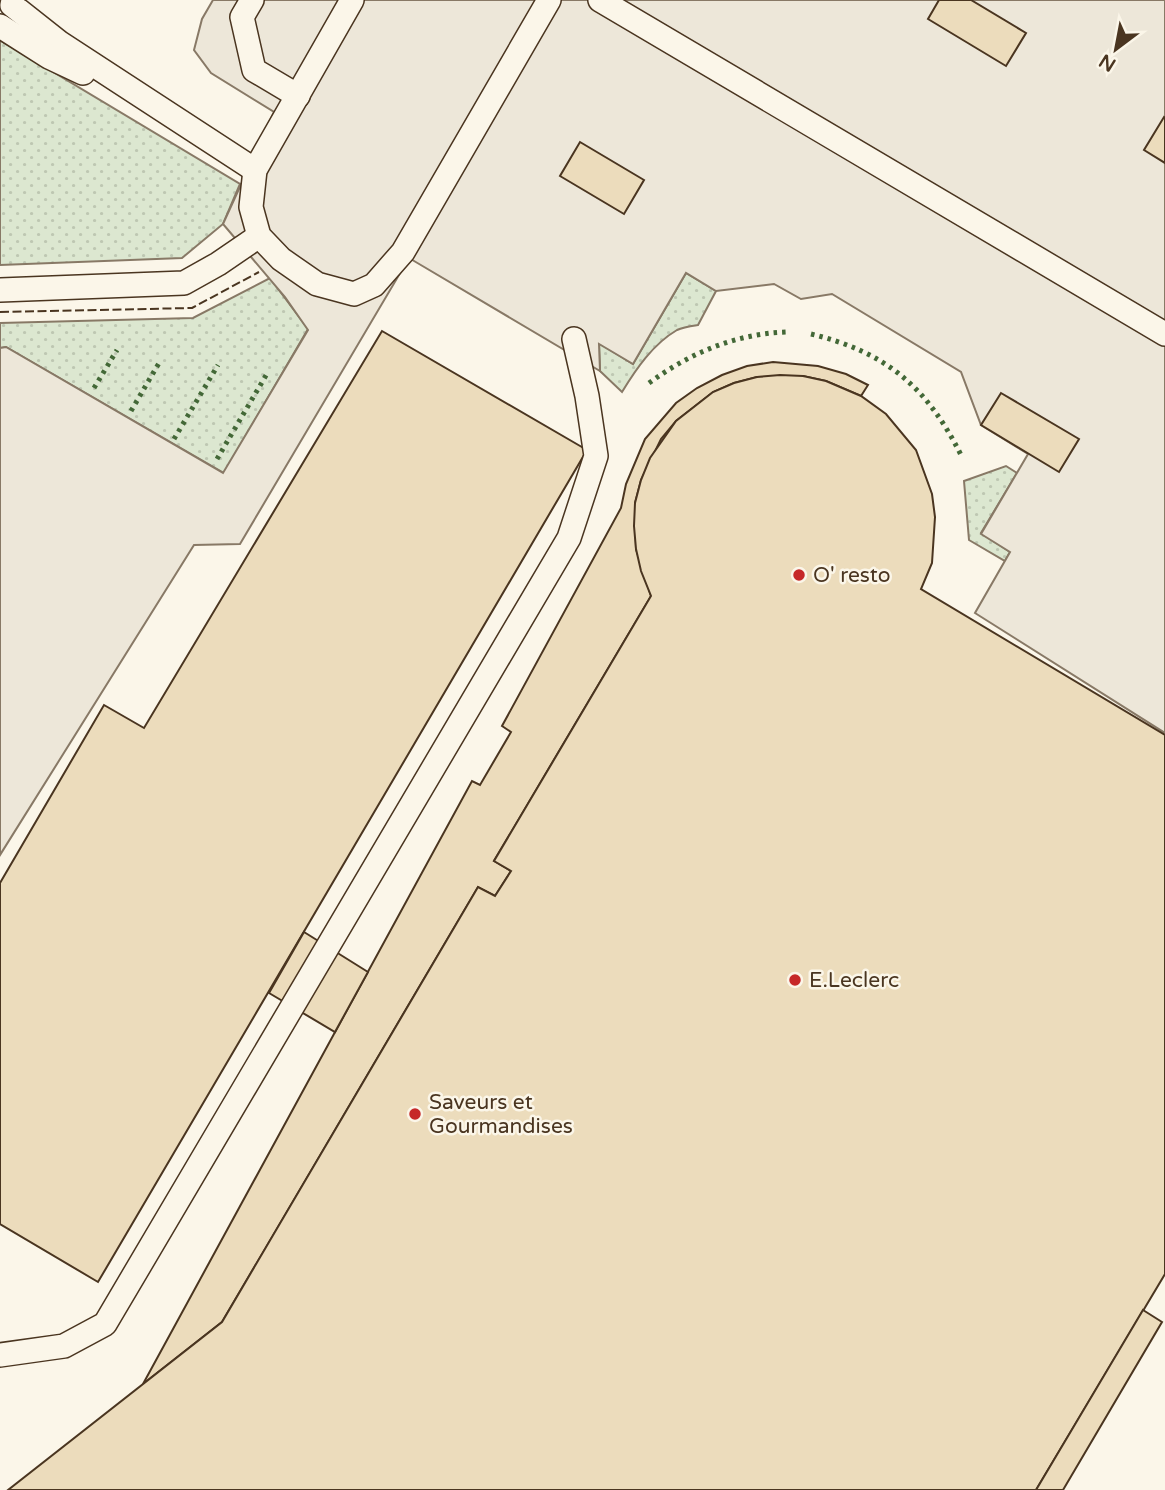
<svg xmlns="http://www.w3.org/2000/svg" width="1165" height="1490" font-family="'Varela Round',sans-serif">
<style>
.grass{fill:url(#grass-dots);stroke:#887966;stroke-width:2}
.parking{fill:#ede7d9;stroke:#887966;stroke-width:2}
.building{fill:#ecdcbc;stroke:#4a3520;stroke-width:2}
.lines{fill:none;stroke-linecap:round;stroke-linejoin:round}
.service-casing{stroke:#4a3520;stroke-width:26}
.service{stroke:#fbf6e9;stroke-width:23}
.hedge{stroke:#436837;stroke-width:5;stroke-dasharray:3.5 5;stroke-linecap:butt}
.fence{stroke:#4a3520;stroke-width:2;stroke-dasharray:9 3.5;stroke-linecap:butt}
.poi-dot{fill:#c62828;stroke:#fbf6e9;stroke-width:2.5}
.labels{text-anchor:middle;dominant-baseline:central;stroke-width:5;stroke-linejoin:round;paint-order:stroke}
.poi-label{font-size:21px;fill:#4a3520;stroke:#fbf6e9;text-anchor:start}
</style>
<defs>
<pattern id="grass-dots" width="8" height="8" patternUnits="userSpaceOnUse" patternTransform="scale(1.75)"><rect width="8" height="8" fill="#dce7d0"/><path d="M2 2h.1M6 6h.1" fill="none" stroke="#bec7b2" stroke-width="1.8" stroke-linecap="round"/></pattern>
</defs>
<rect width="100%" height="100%" fill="#fbf6e9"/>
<g class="grass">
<path d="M 0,40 L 240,184 L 223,224 L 182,258 L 0,265 Z"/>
<path d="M 686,273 L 716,291 L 698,325 C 691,326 683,327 677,330 C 653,344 636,369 622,392 L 600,371 L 599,343 L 633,364 Z"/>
<path d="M 270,278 L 308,329 L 224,473 L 6,347 L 0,348 L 0,323 L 193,318 Z"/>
<path d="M 1006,466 L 1017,473 L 981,533 L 1010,552 L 1005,561 L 969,540 L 964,481 Z"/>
</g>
<path class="parking" d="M 213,0 L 1165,0 L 1165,733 L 975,613 L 1010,552 L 981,534 L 1028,454 L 981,425 L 961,372 L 832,294 L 801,299 L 774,284 L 716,291 L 686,273 L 633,364 L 599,344 L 600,371 L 409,258 L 240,544 L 194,545 L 0,855 L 0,348 L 6,347 L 223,473 L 308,330 L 285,297 L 223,224 L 274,112 L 211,73 L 194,50 L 202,19 Z"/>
<g class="building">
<path d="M 939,0 L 971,0 L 1026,33 L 1006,66 L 928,19 Z"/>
<path d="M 1164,117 L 1165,118 L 1165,163 L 1144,150 Z"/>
<path d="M 580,142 L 644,180 L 624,214 L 560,176 Z"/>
<path d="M 382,331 L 587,450 L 98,1282 L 0,1224 L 0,883 L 104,705 L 144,728 Z"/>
<path d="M 773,362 L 818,366 L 846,374 L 868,385 L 861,396 L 826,381 L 803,376 L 757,377 L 734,383 L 713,392 L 676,421 L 661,439 L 641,480 L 635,503 L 636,549 L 651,596 L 494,861 L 511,871 L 495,896 L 478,887 L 222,1322 L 143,1384 L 472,781 L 480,785 L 511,732 L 502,726 L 621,508 L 626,484 L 645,439 L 676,403 L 697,388 L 722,375 L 747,366 Z"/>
<path d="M 780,375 L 803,376 L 826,381 L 861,396 L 886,414 L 916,450 L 932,494 L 935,517 L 932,563 L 921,589 L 1165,735 L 1165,1274 L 1036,1490 L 8,1490 L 222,1322 L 478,887 L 495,896 L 511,871 L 494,861 L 651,596 L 641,571 L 636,549 L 634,526 L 635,503 L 641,480 L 650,458 L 676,421 L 713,392 L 734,383 L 757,377 Z"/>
<path d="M 1001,393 L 1079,439 L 1059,472 L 981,425 Z"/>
<path d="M 304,932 L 368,972 L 335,1032 L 269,993 Z"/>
<path d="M 1143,1310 L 1162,1322 L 1063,1490 L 1036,1490 Z"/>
</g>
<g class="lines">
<g class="service-casing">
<g id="service">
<path d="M 13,0 L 12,5 L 60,43 L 255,170"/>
<path d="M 252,0 L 242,17 L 254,70 L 298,96"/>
<path d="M 352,0 L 255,170 L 251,207 L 259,236 L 281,259 L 317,284 L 354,294 L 374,285 L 403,252 L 549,0"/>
<path d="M 600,0 L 1165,334"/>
<path d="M 0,26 L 49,57 L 83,73"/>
<path d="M 0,290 L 184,283 L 218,264 L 259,236"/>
<path d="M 0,1355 L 64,1346 L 105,1324 L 569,538 L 596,456 L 587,396 L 574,339"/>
</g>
</g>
<use href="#service" class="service"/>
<g class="hedge">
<path d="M 811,334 C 886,352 927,387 961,455"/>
<path d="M 649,383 C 690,353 735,334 786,332"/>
<path d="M 94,388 L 117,350"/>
<path d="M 131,411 L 159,363"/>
<path d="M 174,439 L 218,365"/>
<path d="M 217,459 L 268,372"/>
</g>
<path class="fence" d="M 0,312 L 192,308 L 259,272"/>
</g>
<g class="poi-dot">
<circle cx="799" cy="575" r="7"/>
<circle cx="795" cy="980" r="7"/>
<circle cx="415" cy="1114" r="7"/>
</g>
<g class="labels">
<g class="poi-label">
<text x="813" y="575">O' resto</text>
<text x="809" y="980">E.Leclerc</text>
<text x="429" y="1102">Saveurs et<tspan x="429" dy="24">Gourmandises</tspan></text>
</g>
</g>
<g transform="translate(1116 49) rotate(212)" stroke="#fbf6e9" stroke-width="5" paint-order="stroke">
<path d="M0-5L12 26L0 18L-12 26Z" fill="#4a3520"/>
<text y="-10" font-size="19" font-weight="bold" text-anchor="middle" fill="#4a3520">N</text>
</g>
</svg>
